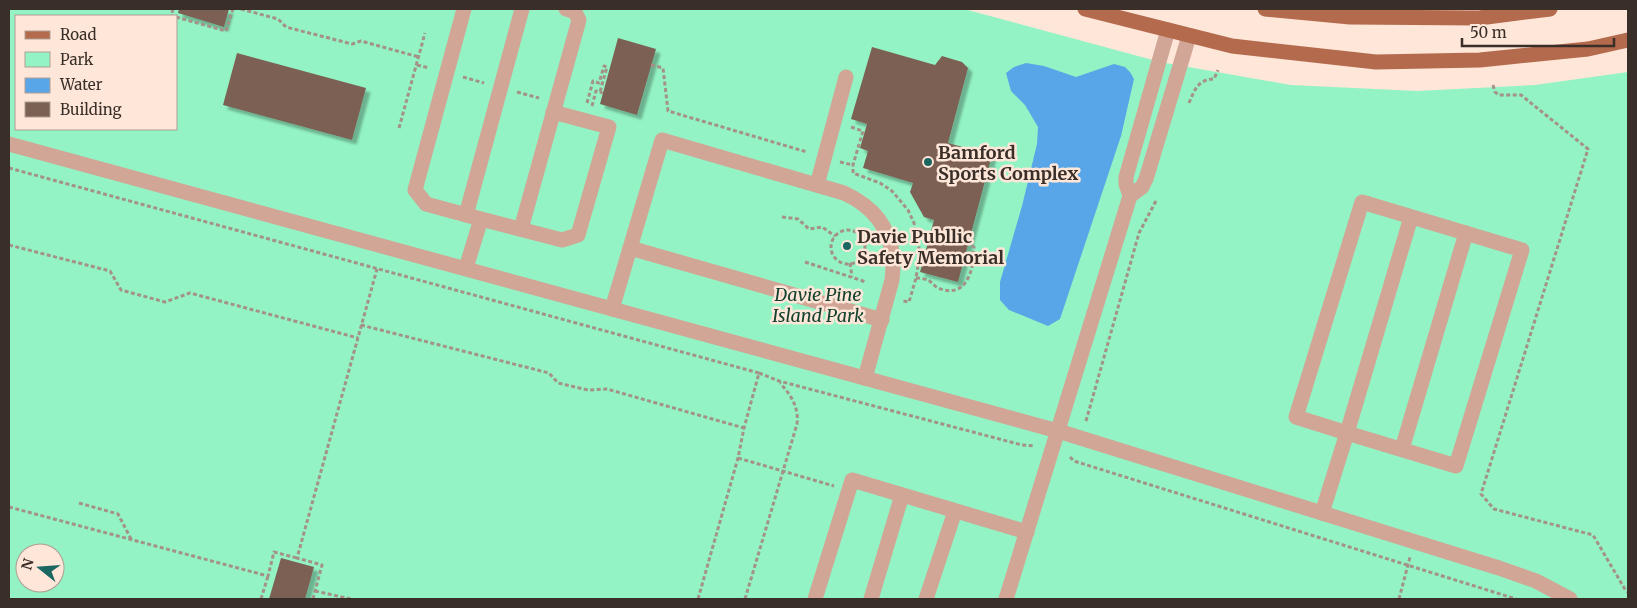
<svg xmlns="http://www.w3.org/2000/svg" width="1637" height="608" font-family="Merriweather,serif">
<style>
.green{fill:#93f3c4;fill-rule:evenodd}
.water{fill:#58a6e7}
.building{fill:#7b6153;filter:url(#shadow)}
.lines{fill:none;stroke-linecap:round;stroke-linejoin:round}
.path{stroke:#a49287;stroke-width:3;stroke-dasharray:4 2.5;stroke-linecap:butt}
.minor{stroke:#d1a696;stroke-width:15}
.major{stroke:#b46a4c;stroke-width:15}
.poi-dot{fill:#1a6661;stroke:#fee6d9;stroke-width:2}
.labels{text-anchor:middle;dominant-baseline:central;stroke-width:5;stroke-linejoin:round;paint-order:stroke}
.poi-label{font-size:18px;font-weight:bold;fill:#3a2f28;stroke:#fee6d9;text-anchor:start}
.park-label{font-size:18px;font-style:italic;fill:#14422e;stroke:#fee6d9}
</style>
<defs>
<filter id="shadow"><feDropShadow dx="4.5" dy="4.5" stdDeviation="1" flood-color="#0004"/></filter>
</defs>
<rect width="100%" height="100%" fill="#fee6d9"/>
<path class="green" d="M 9,9 L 964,9 L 1160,62 L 1291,85 L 1417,91 L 1535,85 L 1628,72 L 1628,599 L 9,599 ZM 16,16 L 176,16 L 176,129 L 16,129 ZM 25,553 L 55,553 L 55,583 L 25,583 Z"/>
<path class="water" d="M 1026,63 L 1044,66 L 1076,77 L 1114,64 L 1125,67 L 1130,72 L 1134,79 L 1121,136 L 1060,319 L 1048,326 L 1009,310 L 1000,300 L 1000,282 L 1022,206 L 1037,144 L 1038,127 L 1025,105 L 1011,91 L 1006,73 L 1014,67 Z"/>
<g class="building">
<path d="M 179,9 L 229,9 L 224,27 L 178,13 Z"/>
<path d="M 618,38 L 656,49 L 637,115 L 600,104 Z"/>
<path d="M 872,47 L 935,65 L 942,56 L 962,62 L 968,68 L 948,143 L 992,155 L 958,282 L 920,272 L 934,220 L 924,217 L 910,192 L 913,183 L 863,168 L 868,151 L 860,148 L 867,124 L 851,119 Z"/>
<path d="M 237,53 L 366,88 L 352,140 L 223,105 Z"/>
<path d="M 281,558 L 314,567 L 305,599 L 269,599 Z"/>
</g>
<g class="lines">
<g class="path">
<path d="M 173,9 L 171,16 L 173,16"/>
<path d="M 241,9 L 278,19 L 286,27 L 352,44 L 361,41 L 419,57"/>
<path d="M 176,17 L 226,31 L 233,9"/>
<path d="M 417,65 L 429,68"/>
<path d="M 651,65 L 663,68 L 668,111 L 807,152"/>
<path d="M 463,77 L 484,83"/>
<path d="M 1493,85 L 1495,92 L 1499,95 L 1521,95 L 1588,149 L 1481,494 L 1494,509 L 1593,535 L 1626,591 L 1628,592"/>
<path d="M 517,92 L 539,98"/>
<path d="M 587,103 L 593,81 L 599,83 L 604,66 L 607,67 L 600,92"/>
<path d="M 1189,103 C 1194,91 1198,79 1214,79 L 1218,70"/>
<path d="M 592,106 L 596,91 L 603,93"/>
<path d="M 851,127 L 863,131 L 853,165 L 853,173 L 880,183 L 892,191 L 908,210 L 914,223 L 920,253 L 916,278 L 909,302 L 903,301"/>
<path d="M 399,128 L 425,33"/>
<path d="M 840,162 L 853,165"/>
<path d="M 9,168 L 759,373 L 744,428 L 738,458 L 698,599"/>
<path d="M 782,217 L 798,219 L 809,229 L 822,227 L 835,236"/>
<circle cx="848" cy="247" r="17"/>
<path d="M 9,245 L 110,271 L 121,290 L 165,302 L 190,293 L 358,338"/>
<path d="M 805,262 L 866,282"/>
<path d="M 850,263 L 852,277"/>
<path d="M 916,278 C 920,278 925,279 928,280 C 932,282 934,286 938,288 C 967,300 974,269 974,247 L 968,244"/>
<path d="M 361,325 L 549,373 L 558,383 L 588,390 L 607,389 L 744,428"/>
<path d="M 759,373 L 779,381 L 1022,445 L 1035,446"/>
<path d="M 1086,421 L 1139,233 L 1157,199"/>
<path d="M 1070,457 L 1074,461 L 1516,599"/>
<path d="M 738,458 L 834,486"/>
<path d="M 79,503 L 118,514 L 131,539"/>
<path d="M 9,507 L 268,576 L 274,552 L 297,558"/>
<path d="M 315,591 L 351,599"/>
<path d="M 261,599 L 268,576"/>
<path d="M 313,599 L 322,565 L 297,558 L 377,269"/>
<path d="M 745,599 L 797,424 C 799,407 791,395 780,383"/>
<path d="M 1399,599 L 1410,557"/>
</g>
<g class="minor">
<path d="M 464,9 L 415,190 L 426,204 L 481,219"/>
<path d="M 9,144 L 1058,431 L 1499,568 L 1536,581 L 1570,599"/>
<path d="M 817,185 L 846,77"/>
<path d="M 1130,196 L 1126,184 L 1126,177 L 1168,30"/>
<path d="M 466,215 L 522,9"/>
<path d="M 521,229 L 579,20 L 575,12 L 566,9"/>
<path d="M 630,248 L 882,320"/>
<path d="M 466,268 L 481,219 L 562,240 L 578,235 L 609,127 L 553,112"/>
<path d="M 612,309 L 662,140 L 844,193 C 881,210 897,239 892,280 L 865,378"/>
<path d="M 1402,449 L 1466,233"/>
<path d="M 1322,513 L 1347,433 L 1296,417 L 1362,202 L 1522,250 L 1456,466 L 1347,433 L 1411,217"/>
<path d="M 815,599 L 852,480 L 1027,532"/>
<path d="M 871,599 L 902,495"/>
<path d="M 926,599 L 955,511"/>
<path d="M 1006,599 L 1130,196 L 1142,187 L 1146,179 L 1189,36"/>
</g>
<g class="major">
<path d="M 1085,9 L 1232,46 L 1376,62 L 1480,60 L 1588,49 L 1628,40"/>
<path d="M 1265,9 L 1350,17 L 1479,18 L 1550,9"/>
</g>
</g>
<g class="poi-dot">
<circle cx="928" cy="162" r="5"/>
<circle cx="847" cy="246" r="5"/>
</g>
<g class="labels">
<g class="poi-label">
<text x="938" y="152">Bamford<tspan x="938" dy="21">Sports Complex</tspan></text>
<text x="857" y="236">Davie Publlic<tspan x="857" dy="21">Safety Memorial</tspan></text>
</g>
<g class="park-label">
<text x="818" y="294">Davie Pine<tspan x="818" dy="21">Island Park</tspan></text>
</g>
</g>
<rect width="1637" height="608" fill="none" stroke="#3a2f28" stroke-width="20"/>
<rect x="15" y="15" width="162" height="115" fill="#fee6d9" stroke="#b09d92"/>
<rect x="25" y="31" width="25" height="8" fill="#b46a4c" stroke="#b09d92"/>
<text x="60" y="40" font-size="15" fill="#3a2f28">Road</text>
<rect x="25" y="52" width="25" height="15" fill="#93f3c4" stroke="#b09d92"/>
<text x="60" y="65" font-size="15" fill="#3a2f28">Park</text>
<rect x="25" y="78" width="25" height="15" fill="#58a6e7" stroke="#b09d92"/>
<text x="60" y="90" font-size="15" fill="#3a2f28">Water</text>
<rect x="25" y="102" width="25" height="15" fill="#7b6153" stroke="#b09d92"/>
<text x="60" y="115" font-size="15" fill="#3a2f28">Building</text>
<g transform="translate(40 568) rotate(287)"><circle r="24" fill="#fee6d9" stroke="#b09d92"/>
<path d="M0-4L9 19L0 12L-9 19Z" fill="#1a6661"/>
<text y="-8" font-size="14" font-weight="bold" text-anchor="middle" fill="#3a2f28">N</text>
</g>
<path d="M1462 38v8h152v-8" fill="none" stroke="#3a2f28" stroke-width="2.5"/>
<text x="1470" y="38" font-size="15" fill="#3a2f28" stroke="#fee6d9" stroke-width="4" paint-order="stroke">50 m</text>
</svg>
